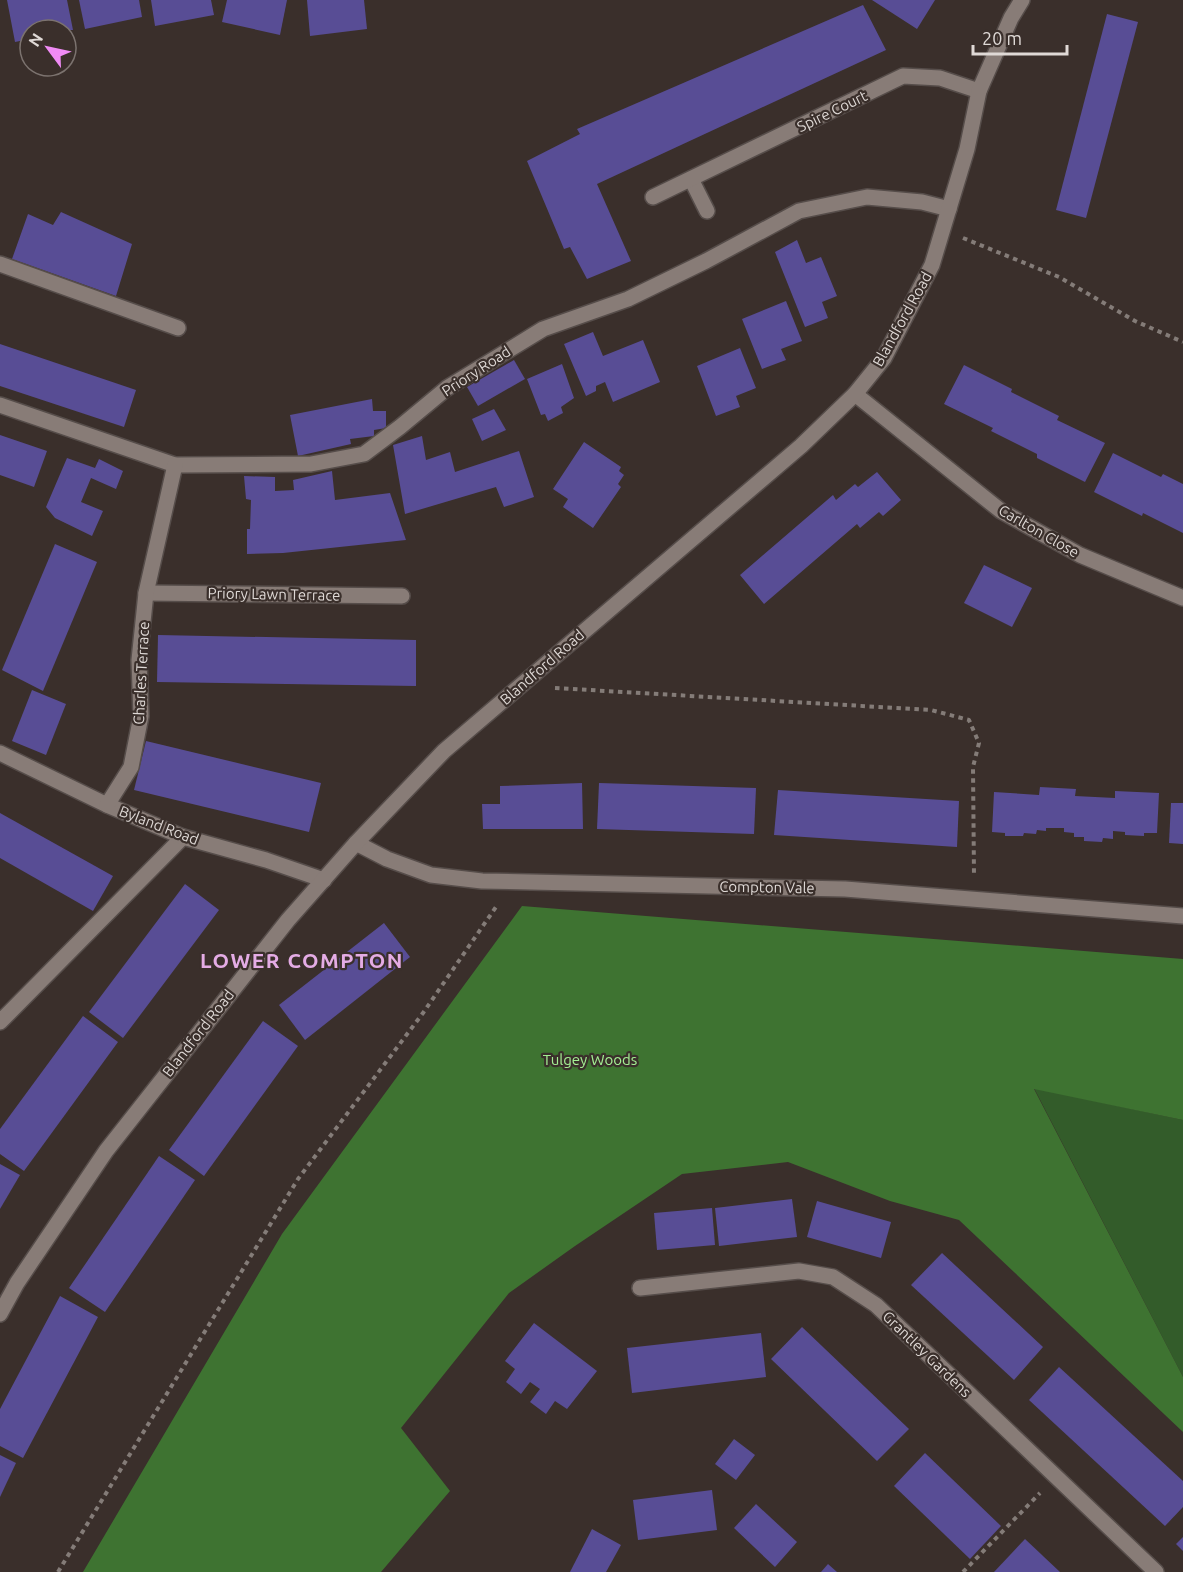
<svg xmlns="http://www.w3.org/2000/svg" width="1183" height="1572" font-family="Ubuntu,sans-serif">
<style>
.green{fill:#335c2a}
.forest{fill:#3e7331}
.building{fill:#584d95}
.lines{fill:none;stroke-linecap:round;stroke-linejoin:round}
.lane-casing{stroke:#564d4a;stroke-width:18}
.street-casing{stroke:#564d4a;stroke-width:18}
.path{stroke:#847c78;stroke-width:4;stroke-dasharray:4.5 4.5;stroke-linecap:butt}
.lane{stroke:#887c77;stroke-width:15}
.street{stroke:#887c77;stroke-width:15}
.labels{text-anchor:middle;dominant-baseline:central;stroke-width:4.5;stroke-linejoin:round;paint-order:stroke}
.street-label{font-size:15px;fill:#dfd9d6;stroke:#3a2f2b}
.park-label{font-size:15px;fill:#a4ef93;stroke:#3a2f2b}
.district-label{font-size:21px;font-weight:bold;letter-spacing:1.5px;fill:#e4ace5;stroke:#3a2f2b}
</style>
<rect width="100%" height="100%" fill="#3a2f2b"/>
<path class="green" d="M 1034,1088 L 1183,1120 L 1183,1377 Z"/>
<path class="forest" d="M 522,906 L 1183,959 L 1183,1120 L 1034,1089 L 1183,1377 L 1183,1432 L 959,1220 L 890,1201 L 788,1162 L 682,1174 L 575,1246 L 509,1293 L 401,1428 L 450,1491 L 381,1572 L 83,1572 L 282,1234 Z"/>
<g class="building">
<path d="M 7,0 L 67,0 L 73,30 L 30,30 L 30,39 L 15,42 Z"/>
<path d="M 79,0 L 139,0 L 142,17 L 85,29 Z"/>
<path d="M 151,0 L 211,0 L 214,15 L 155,26 Z"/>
<path d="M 227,0 L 287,0 L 280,35 L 222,22 Z"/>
<path d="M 307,0 L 364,0 L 367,29 L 310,36 Z"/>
<path d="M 872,0 L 935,0 L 917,29 Z"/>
<path d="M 863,5 L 886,50 L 597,184 L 631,261 L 587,279 L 570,247 L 564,249 L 527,161 L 580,134 L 577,129 Z"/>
<path d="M 1107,14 L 1138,22 L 1086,218 L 1056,210 Z"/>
<path d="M 61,212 L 132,244 L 116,296 L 12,259 L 28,214 L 53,225 Z"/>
<path d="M 797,240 L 806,263 L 821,257 L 837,296 L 822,302 L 828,318 L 805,327 L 775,252 Z"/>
<path d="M 786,301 L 802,341 L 781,349 L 786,360 L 762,369 L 742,319 Z"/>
<path d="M 593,332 L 603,356 L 643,340 L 660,382 L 613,402 L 605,382 L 596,386 L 596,391 L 586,396 L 564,344 Z"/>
<path d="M 0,344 L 136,390 L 124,427 L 0,386 Z"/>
<path d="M 740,348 L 756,388 L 736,396 L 740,407 L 716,416 L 697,366 Z"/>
<path d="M 514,360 L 525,379 L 478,406 L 467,387 Z"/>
<path d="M 562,364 L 574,398 L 561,407 L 563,413 L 548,421 L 545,414 L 541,415 L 527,379 Z"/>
<path d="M 964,365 L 1012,389 L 1011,392 L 1059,416 L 1057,420 L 1105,443 L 1085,482 L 1037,458 L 1037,454 L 991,431 L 993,428 L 944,404 Z"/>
<path d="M 372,399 L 373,411 L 386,411 L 386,428 L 374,430 L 374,436 L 350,439 L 351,444 L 298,456 L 290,415 Z"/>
<path d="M 494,409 L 506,430 L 482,441 L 472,419 Z"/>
<path d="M 0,435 L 47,451 L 34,487 L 0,475 Z"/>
<path d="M 422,436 L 426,460 L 450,452 L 455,472 L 519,451 L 534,497 L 504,507 L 496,487 L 405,514 L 393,445 Z"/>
<path d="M 584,442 L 621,467 L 619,471 L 624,475 L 618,484 L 621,487 L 593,528 L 563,507 L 568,499 L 553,489 Z"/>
<path d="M 1113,453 L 1161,477 L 1163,474 L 1183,484 L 1183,533 L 1143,513 L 1142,516 L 1094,492 Z"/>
<path d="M 67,458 L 95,468 L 99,459 L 123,471 L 116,489 L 91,478 L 81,502 L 103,511 L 92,536 L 55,518 L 46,507 Z"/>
<path d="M 332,471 L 335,500 L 390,493 L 406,540 L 283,553 L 247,554 L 247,529 L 250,529 L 251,500 L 246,499 L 244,476 L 275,477 L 275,491 L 294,490 L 293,480 Z"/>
<path d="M 877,472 L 901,500 L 883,516 L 879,512 L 860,528 L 857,524 L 764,604 L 740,575 L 833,495 L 836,500 L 855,484 L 858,487 Z"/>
<path d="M 55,544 L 97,562 L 43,691 L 2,670 Z"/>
<path d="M 984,565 L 1032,588 L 1012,627 L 964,603 Z"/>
<path d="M 158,635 L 416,640 L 416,686 L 157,682 Z"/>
<path d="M 32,690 L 66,704 L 46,755 L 12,741 Z"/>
<path d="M 146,741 L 321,783 L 309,832 L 134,790 Z"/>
<path d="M 582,783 L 583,829 L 483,829 L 482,804 L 500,804 L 500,786 Z"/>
<path d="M 599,783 L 756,788 L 754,834 L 597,829 Z"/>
<path d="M 1040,787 L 1076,789 L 1075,796 L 1115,798 L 1115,791 L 1159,793 L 1157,833 L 1144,833 L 1144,836 L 1125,835 L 1125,832 L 1113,831 L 1113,839 L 1103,838 L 1102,842 L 1084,841 L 1084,837 L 1074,837 L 1074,833 L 1064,832 L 1064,828 L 1046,828 L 1046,831 L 1037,830 L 1036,834 L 1024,833 L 1023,836 L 1005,836 L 1005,833 L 992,832 L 994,792 L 1039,795 Z"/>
<path d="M 778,790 L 959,801 L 957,847 L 774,835 Z"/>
<path d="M 1171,803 L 1183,803 L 1183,844 L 1169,843 Z"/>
<path d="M 0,813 L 113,876 L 93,911 L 0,858 Z"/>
<path d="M 185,884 L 219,910 L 123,1038 L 89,1012 Z"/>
<path d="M 384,923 L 410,957 L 305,1040 L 279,1005 Z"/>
<path d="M 83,1016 L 118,1042 L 24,1171 L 0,1154 L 0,1129 Z"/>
<path d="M 263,1021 L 298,1046 L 204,1176 L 169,1150 Z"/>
<path d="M 159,1156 L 195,1180 L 105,1312 L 69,1288 Z"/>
<path d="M 0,1164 L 20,1175 L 0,1209 Z"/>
<path d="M 792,1199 L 797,1237 L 719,1246 L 715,1208 Z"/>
<path d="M 817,1201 L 891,1222 L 881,1258 L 807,1237 Z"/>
<path d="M 712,1208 L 715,1245 L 657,1250 L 654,1213 Z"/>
<path d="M 942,1253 L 1043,1347 L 1014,1380 L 911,1285 Z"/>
<path d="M 60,1296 L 98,1317 L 23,1458 L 0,1446 L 0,1409 Z"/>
<path d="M 534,1323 L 597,1371 L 567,1409 L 555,1401 L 546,1414 L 530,1402 L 540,1389 L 530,1382 L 521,1394 L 506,1382 L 515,1369 L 505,1361 Z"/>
<path d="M 802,1327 L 909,1429 L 877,1461 L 771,1359 Z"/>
<path d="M 761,1333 L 766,1377 L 632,1393 L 627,1348 Z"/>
<path d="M 1059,1367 L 1183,1481 L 1183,1507 L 1165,1526 L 1029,1400 Z"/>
<path d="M 734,1439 L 755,1455 L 736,1480 L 715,1464 Z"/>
<path d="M 925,1453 L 1001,1526 L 970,1559 L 894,1486 Z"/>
<path d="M 0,1455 L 16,1463 L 0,1497 Z"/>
<path d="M 712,1490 L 717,1530 L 638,1540 L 633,1500 Z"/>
<path d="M 756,1504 L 797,1542 L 775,1567 L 734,1528 Z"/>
<path d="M 592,1529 L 621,1545 L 606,1572 L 570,1572 Z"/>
<path d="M 1183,1537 L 1183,1551 L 1176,1544 Z"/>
<path d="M 1025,1539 L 1060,1572 L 994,1572 Z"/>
<path d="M 828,1564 L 837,1572 L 821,1572 Z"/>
</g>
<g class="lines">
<g class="lane-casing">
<g id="lane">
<path d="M 0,264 L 178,328"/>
<path d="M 0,1022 L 183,837"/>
</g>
</g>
<g class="street-casing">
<g id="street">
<path d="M 691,179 L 707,211"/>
<path d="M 653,197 L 903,76 L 940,78 L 979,91"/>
<path d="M 855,394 L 1001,511 L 1080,555 L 1183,598"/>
<path d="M 0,405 L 175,465 L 311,464 L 364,454 L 400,427 L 447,388 L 543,329 L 628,299 L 706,261 L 799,211 L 867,197 L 922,202 L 949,209"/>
<path d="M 146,593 L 402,596"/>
<path d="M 0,753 L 107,805 L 183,837 L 266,860 L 324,880"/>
<path d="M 107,805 L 131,767 L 141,716 L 139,660 L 146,593 L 175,465"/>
<path d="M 356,843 L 387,859 L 431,875 L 482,881 L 845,889 L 1183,916"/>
<path d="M 640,1288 L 799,1271 L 833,1277 L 876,1305 L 1156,1572"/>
<path d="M 0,1314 L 17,1283 L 106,1151 L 288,920 L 356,843 L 444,751 L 801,446 L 855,394 L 884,358 L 932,265 L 967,149 L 979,91 L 1011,18 L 1022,0"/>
</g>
</g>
<g class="path">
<path d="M 963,238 L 1059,277 L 1135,321 L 1183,342"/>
<path d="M 555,688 L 931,710 L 969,720 L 979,743 L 973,767 L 974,876"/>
<path d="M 58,1572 L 298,1179 L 423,1013 L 498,904"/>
<path d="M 963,1572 L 1040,1493"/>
</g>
<use href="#lane" class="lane"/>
<use href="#street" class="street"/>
</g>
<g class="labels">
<g class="street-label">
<text transform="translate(832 111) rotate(-26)">Spire Court</text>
<text transform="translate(902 319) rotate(-61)">Blandford Road</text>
<text transform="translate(476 371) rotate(-33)">Priory Road</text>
<text transform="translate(1039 531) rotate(30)">Carlton Close</text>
<text transform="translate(274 594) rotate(1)">Priory Lawn Terrace</text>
<text transform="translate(542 667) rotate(-41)">Blandford Road</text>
<text transform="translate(141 673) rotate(-87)">Charles Terrace</text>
<text transform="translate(159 825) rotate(21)">Byland Road</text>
<text transform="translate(767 887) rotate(1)">Compton Vale</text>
<text transform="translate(198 1033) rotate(-52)">Blandford Road</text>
<text transform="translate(927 1354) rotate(44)">Grantley Gardens</text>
</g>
<g class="park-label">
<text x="590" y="1059">Tulgey Woods</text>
</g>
<g class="district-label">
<text x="302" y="960">LOWER COMPTON</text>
</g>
</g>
<g transform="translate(48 48) rotate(303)"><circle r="28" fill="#3a2f2b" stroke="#7c736f" stroke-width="1.5"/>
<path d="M0-4.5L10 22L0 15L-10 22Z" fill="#f08bf5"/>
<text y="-9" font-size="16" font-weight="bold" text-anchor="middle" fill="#dfd9d6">N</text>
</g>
<path d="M973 45v9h94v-9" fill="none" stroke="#dfd9d6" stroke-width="3"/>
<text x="982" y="45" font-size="18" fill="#dfd9d6" stroke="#3a2f2b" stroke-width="4.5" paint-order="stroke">20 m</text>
</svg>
